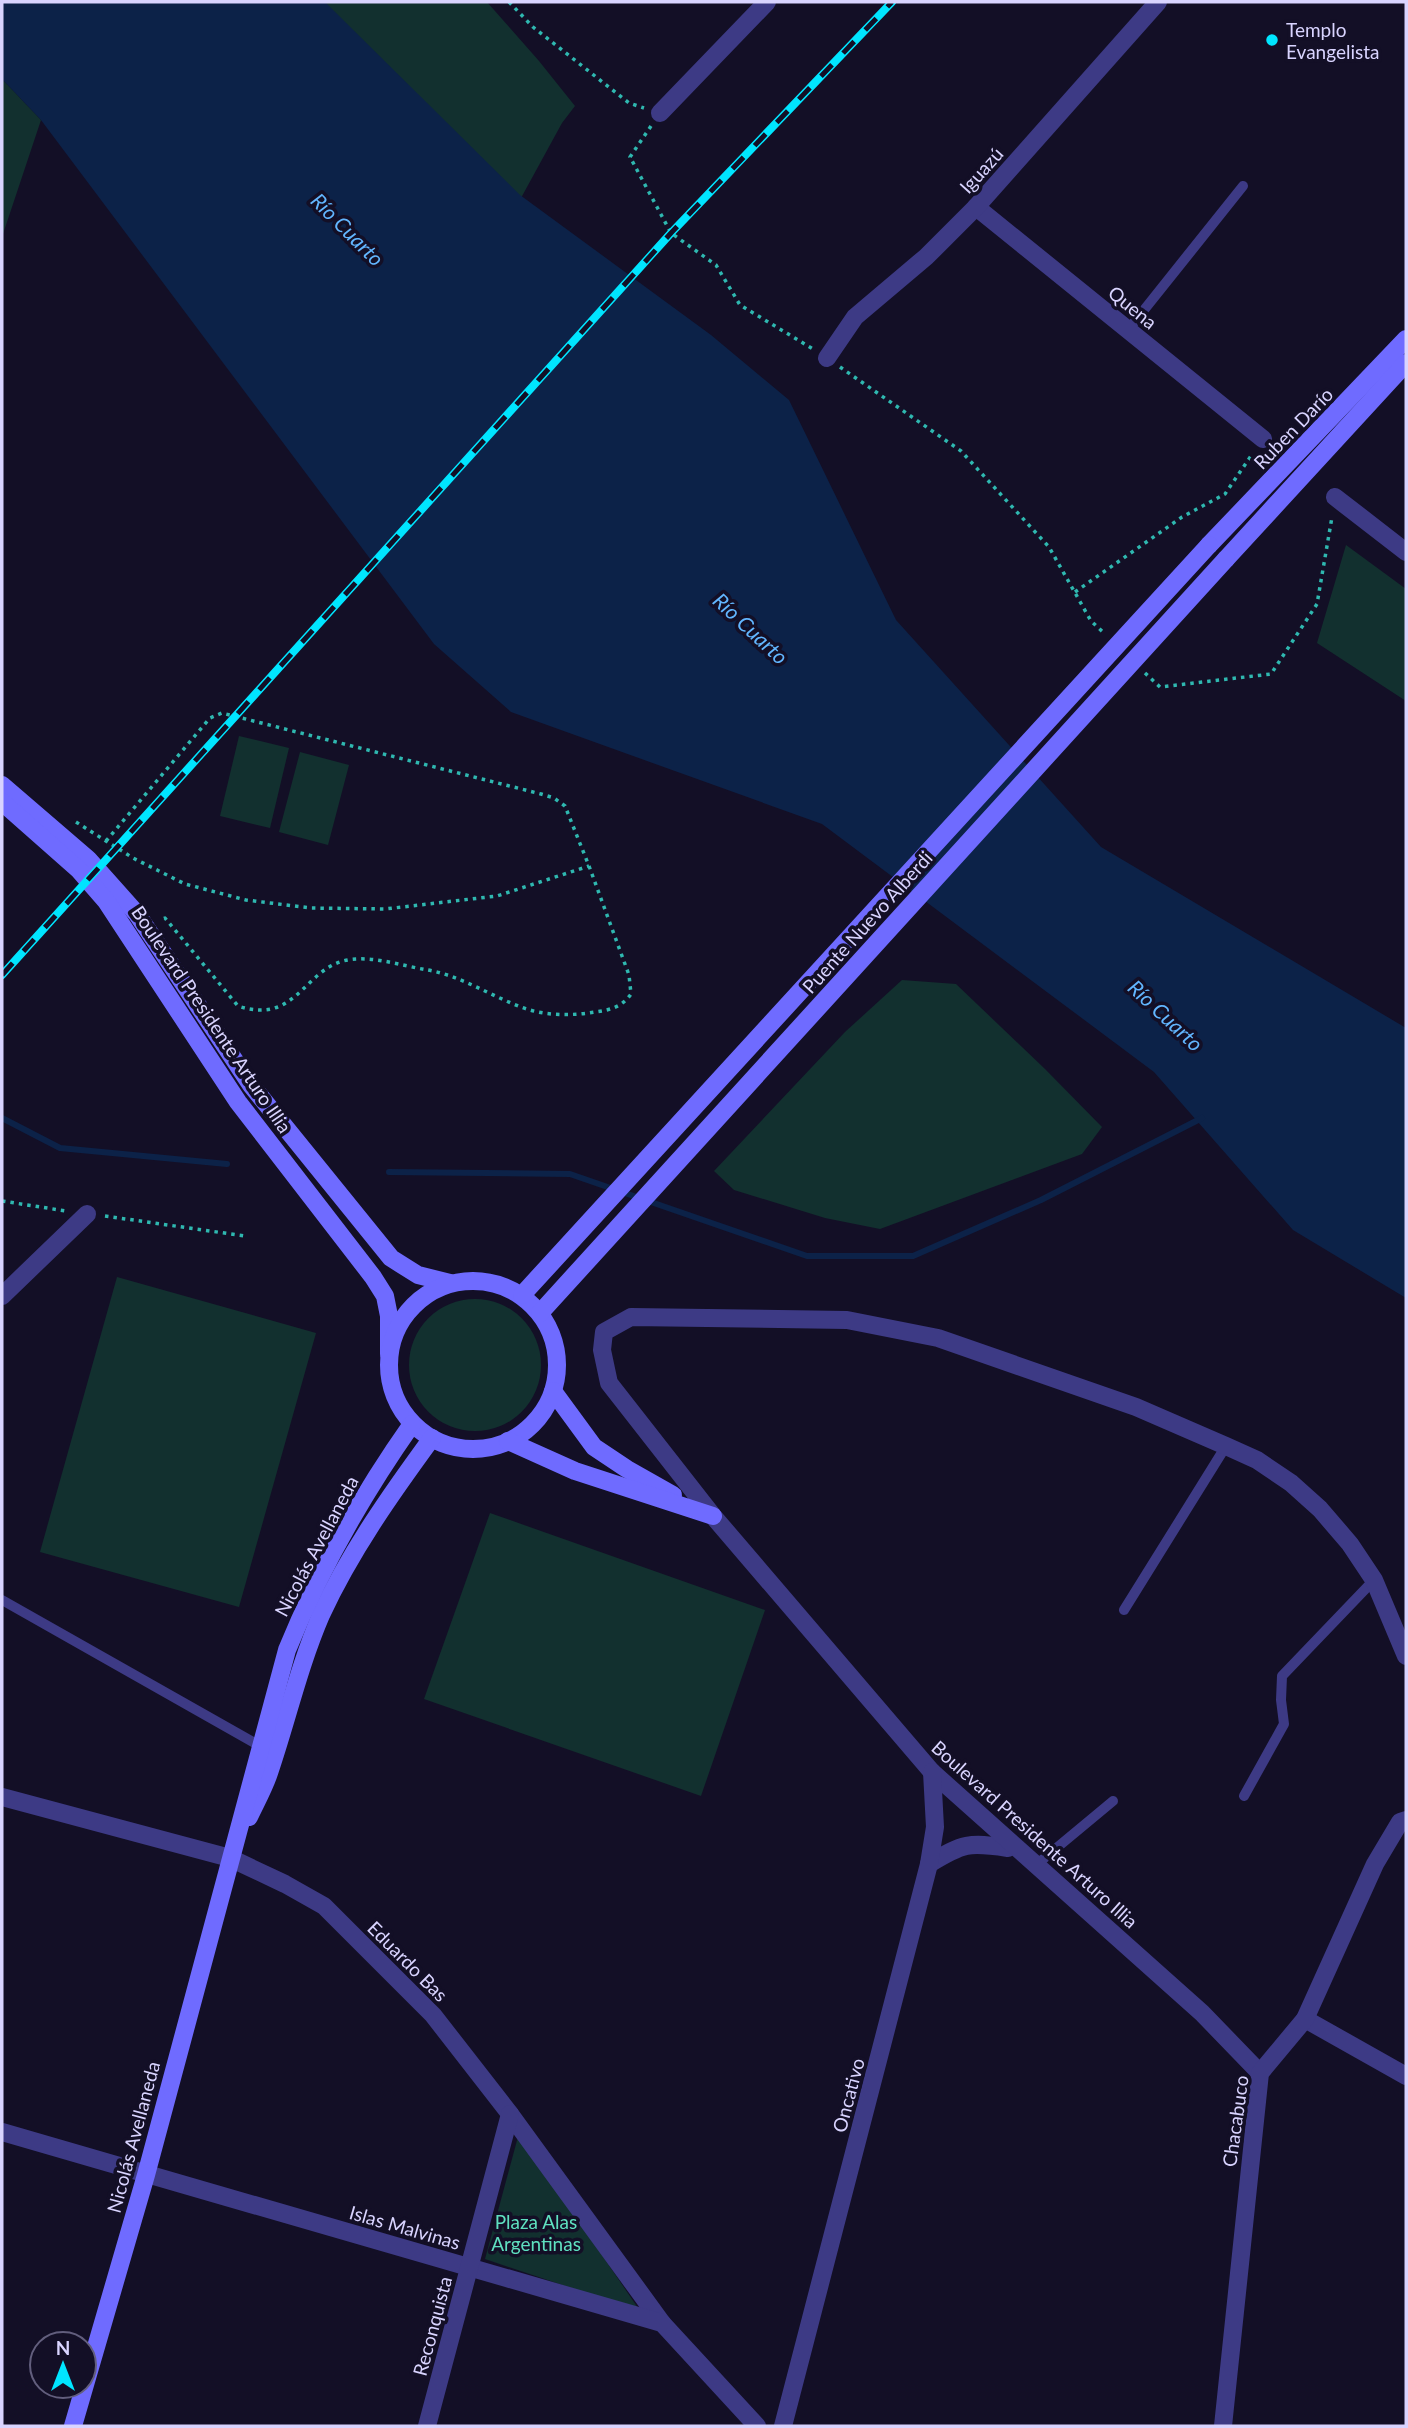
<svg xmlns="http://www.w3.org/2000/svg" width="1408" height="2428" font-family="Lato,sans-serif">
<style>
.green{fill:#12302f}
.water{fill:#0c2248}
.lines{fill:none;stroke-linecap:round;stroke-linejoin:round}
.stream{stroke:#0c2248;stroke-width:6}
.path{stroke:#2fb8b0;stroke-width:3.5;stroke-dasharray:3.5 5;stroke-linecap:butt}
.service{stroke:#3d3a85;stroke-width:10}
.minor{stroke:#3d3a85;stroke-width:18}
.secondary{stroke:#6f6bff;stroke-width:18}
.rail-casing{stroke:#00e5ff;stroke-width:8}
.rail{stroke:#130f26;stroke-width:5;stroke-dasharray:16;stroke-linecap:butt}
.secondary-bridge{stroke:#6f6bff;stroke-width:18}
.poi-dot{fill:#00e5ff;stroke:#130f26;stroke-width:2.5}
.labels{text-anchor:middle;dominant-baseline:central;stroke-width:7;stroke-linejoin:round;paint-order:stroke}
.poi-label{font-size:19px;fill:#d9d4ff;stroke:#130f26;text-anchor:start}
.street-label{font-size:19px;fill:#d9d4ff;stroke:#130f26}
.park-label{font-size:19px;fill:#5fe0c0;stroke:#130f26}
.water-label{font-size:21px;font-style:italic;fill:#62b6ff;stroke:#130f26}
</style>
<rect width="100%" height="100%" fill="#130f26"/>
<g class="green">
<path d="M 323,2 L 487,2 L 539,61 L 575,106 L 562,123 L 521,198 Z"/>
<path d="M 2,79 L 41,120 L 2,237 Z"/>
<path d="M 1346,545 L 1406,589 L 1406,701 L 1317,643 Z"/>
<path d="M 239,736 L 289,748 L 270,828 L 220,816 Z"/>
<path d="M 300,752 L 349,765 L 328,845 L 279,832 Z"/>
<path d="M 902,980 L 956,984 L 1045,1069 L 1102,1127 L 1082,1154 L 880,1229 L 825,1218 L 734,1190 L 714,1171 L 845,1032 Z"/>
<path d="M 117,1277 L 316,1333 L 239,1607 L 40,1552 Z"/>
<circle cx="475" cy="1365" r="66"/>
<path d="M 490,1513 L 765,1610 L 701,1796 L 424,1699 Z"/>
<path d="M 519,2133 L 640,2311 L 485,2259 Z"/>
</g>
<path class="water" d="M 2,2 L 325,2 L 520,195 L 711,335 L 789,400 L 896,620 L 1101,847 L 1406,1028 L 1406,1298 L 1293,1230 L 1154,1072 L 822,824 L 511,712 L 434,644 L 41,120 L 2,79 Z"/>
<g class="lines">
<g class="stream">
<path d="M 2,1118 L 60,1148 L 227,1164"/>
<path d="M 389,1172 L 570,1174 L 807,1256 L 913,1256 L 1041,1200 L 1202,1118"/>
</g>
<g class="path">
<path d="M 509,2 L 533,27 L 629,103 L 644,108"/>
<path d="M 651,126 L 630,157 L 671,233 L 716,265 L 740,305 L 813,349"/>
<path d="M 840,367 L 961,451 L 1049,547 L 1091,621 L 1104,633"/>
<path d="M 1075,592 L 1182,517 L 1225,494 L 1253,453"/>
<path d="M 1145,673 L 1160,687 L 1271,674 L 1317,604 L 1332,517"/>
<path d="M 76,822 L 133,858 L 185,884 L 246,900 L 311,908 L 385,909 L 497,896 L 589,866"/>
<path d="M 106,841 L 210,718 L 222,713 L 541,794 L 554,798 L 565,806 L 589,866 L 629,975 L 631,994 C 622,1007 610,1010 595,1012 C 571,1016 544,1016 521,1007 C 489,995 461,976 428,970 C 402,966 369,954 343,961 C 303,972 295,1025 238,1006 L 165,918 L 160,920"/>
<path d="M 2,1201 L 66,1211"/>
<path d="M 105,1216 L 245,1236"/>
</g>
<g class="service">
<path d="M 1128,330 L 1243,186"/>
<path d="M 2,1600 L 260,1746"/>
<path d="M 1124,1610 L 1226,1446"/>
<path d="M 1244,1796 L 1284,1724 L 1281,1700 L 1282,1676 L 1374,1580"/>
<path d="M 1036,1865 L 1113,1801"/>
</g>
<g class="minor">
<path d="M 660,113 L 767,2"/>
<path d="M 976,207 L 1263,439"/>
<path d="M 827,358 L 855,317 L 926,257 L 976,207 L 1158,2"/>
<path d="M 1335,497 L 1406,552"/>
<path d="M 2,1296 L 87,1214"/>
<path d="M 2,1797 L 230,1858 L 285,1884 L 324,1906 L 433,2015 L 510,2114 L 662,2323"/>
<path d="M 929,1864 C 963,1843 969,1842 1008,1848"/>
<path d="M 1305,2019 L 1406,2076"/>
<path d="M 1260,2073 L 1202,2013 L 932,1772 L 713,1516 L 609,1383 L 602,1350 L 604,1332 L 631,1317 L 847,1320 L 938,1338 L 1136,1407 L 1226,1446 L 1257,1460 L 1291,1483 L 1320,1509 L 1350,1544 L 1374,1580 L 1406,1656"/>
<path d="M 2,2132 L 662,2323 L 757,2426"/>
<path d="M 427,2426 L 510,2114"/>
<path d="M 783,2426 L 929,1864 L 935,1827 L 932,1772"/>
<path d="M 1223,2426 L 1260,2073 L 1305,2019 L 1375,1864 L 1400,1822 L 1406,1820"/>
</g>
<g class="secondary">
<path d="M 1209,545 L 1406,339"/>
<path d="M 1226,559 L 1406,363"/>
<path d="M 2,785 L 88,859 L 137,914 L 251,1085 L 391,1258 L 418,1275 L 450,1283"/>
<path d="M 2,802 L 79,870 L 106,901 L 238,1102 L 373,1277 L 385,1296 L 389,1316 L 389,1354"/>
<circle cx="473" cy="1365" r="84"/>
<path d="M 553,1391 L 594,1447 L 627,1469 L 673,1495"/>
<path d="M 508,1441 L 575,1471 L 713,1516"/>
<path d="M 249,1817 C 256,1802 264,1788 269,1773 C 287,1720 299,1666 321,1615 C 350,1552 391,1494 432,1438"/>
<path d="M 73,2426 L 146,2175 L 287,1650 C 320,1569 362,1495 412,1424"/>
</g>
<g class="rail-casing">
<path id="rail" d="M 2,975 L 671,233 L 892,2"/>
</g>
<use href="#rail" class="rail"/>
<g class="secondary-bridge">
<path d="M 522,1295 L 1209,545"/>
<path d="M 540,1313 L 1226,559"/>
</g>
</g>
<circle class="poi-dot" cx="1272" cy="40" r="7"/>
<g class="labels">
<g class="poi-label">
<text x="1286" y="29">Templo<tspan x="1286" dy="22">Evangelista</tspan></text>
</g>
<g class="street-label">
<text transform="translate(981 170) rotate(-48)">Iguazú</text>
<text transform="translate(1133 307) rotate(39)">Quena</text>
<text transform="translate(1293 428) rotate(-46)">Ruben Darío</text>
<text transform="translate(867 922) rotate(-48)">Puente Nuevo Alberdi</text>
<text transform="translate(212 1019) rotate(56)">Boulevard Presidente Arturo Illia</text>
<text transform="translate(316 1546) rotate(-62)">Nicolás Avellaneda</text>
<text transform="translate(1035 1834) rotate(42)">Boulevard Presidente Arturo Illia</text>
<text transform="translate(408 1961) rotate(45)">Eduardo Bas</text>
<text transform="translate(848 2095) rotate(-75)">Oncativo</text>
<text transform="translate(1235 2121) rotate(-82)">Chacabuco</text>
<text transform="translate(133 2137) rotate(-75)">Nicolás Avellaneda</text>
<text transform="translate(405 2227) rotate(16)">Islas Malvinas</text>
<text transform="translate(432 2326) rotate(-75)">Reconquista</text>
</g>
<g class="park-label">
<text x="536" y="2221">Plaza Alas<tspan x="536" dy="22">Argentinas</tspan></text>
</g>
<g class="water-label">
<text transform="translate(348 229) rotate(45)">Río Cuarto</text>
<text transform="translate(751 628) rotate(43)">Río Cuarto</text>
<text transform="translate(1166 1015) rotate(43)">Río Cuarto</text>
</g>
</g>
<rect width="1408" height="2428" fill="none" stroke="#d9d4ff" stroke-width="7"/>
<g transform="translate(63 2365)"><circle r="33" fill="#130f26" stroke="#625e7d" stroke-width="2"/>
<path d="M0-5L12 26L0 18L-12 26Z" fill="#00e5ff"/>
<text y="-10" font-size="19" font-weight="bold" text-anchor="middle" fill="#d9d4ff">N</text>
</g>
</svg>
